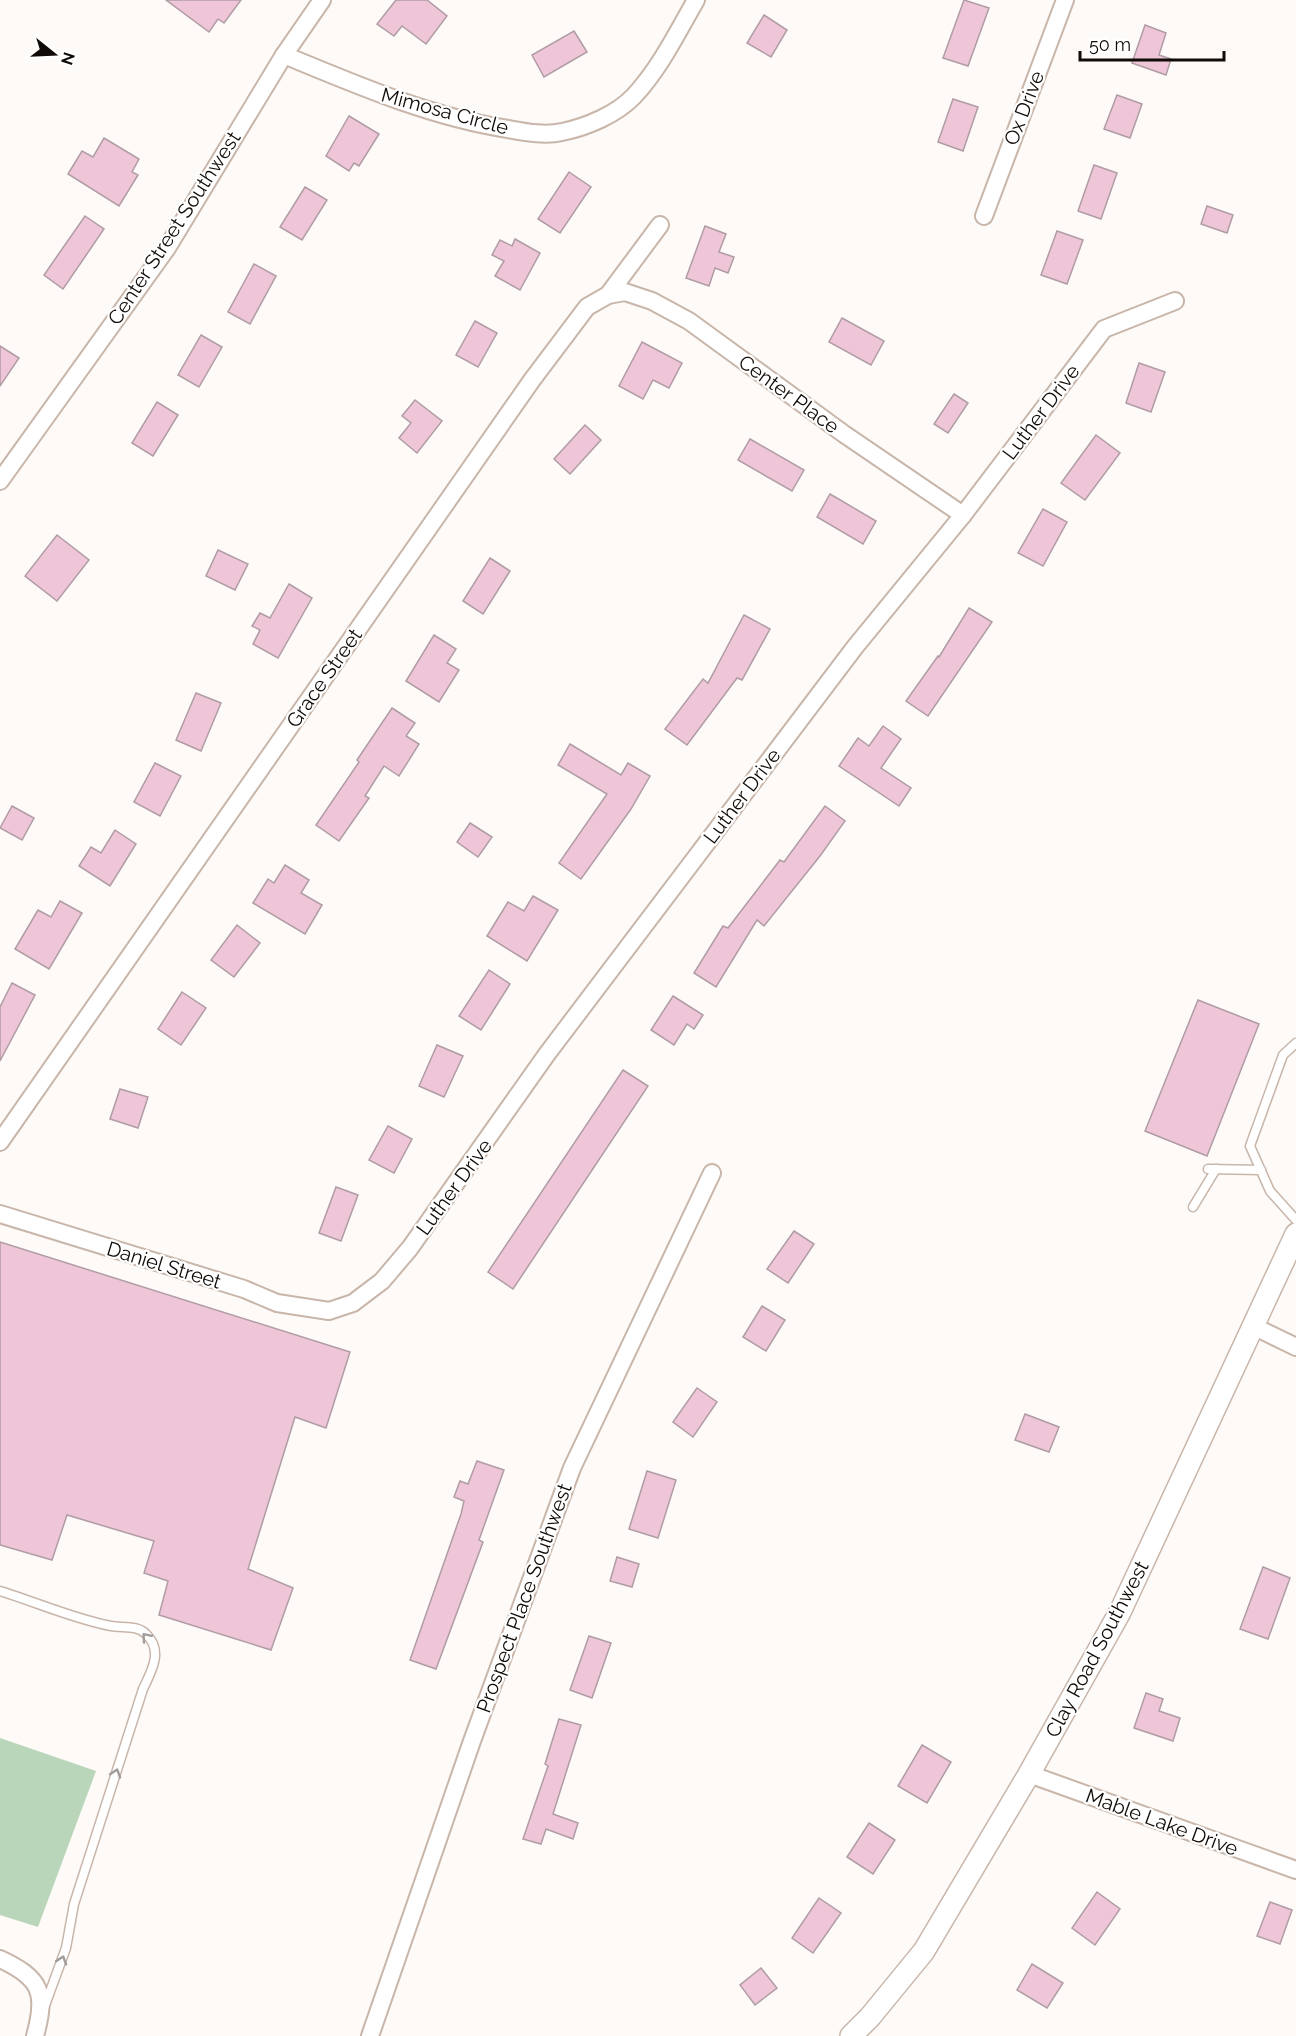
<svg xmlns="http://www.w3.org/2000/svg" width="1296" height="2036" font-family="Raleway,sans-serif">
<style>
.green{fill:#b9d5ba}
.building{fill:#eec6d8;stroke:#b09ca5;stroke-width:1.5}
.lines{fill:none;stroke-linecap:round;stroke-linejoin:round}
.service-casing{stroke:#c8b6aa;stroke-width:11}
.minor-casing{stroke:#c8b6aa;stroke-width:20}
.tertiary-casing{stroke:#c8b6aa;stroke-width:24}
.service{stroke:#fff;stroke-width:8}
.minor{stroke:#fff;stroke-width:16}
.tertiary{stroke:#fff;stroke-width:21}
.oneway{stroke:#a09d9c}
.labels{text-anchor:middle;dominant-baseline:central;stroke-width:4.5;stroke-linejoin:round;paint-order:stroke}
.street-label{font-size:20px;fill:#110b07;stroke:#fff}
</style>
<rect width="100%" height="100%" fill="#fefaf7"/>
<path class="green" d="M 0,1738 L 96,1771 L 38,1927 L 0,1915 Z"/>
<g class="building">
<path d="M 166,0 L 241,0 L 224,23 L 218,19 L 209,32 Z"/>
<path d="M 396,0 L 427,0 L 447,16 L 426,44 L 402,26 L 394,36 L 377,24 Z"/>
<path d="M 964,0 L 989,8 L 968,66 L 943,58 Z"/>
<path d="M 764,15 L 787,30 L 771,57 L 747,43 Z"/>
<path d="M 1145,25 L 1166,33 L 1159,55 L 1171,59 L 1166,75 L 1132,63 Z"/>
<path d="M 574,31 L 587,52 L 544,77 L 532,55 Z"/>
<path d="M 1117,95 L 1142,104 L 1130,138 L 1104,129 Z"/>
<path d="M 953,99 L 978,107 L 963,151 L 938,142 Z"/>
<path d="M 349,116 L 379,134 L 359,166 L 354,163 L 349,171 L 326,156 Z"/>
<path d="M 104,138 L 139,159 L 132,172 L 138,175 L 119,206 L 68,174 L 82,151 L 93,157 Z"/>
<path d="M 1094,165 L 1117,173 L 1101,219 L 1078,211 Z"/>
<path d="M 569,172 L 591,187 L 560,233 L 538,219 Z"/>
<path d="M 305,187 L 327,200 L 302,240 L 280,227 Z"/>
<path d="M 1207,206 L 1233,215 L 1227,233 L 1201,224 Z"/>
<path d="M 85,216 L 104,229 L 63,289 L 44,275 Z"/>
<path d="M 705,226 L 726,234 L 719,252 L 734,257 L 728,273 L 715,268 L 709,286 L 686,278 Z"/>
<path d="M 1057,231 L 1083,240 L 1067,284 L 1041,275 Z"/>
<path d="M 515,239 L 540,253 L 520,290 L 495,276 L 504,261 L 492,255 L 500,240 L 512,246 Z"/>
<path d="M 254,264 L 276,276 L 250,324 L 228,312 Z"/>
<path d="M 842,318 L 884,341 L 871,365 L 829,342 Z"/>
<path d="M 475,321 L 497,333 L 478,367 L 456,355 Z"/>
<path d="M 201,335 L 222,347 L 199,387 L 178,375 Z"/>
<path d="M 642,342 L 682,363 L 669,388 L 653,380 L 643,399 L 619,386 Z"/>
<path d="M 0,346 L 19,358 L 0,386 Z"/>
<path d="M 1139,363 L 1165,372 L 1151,412 L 1126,403 Z"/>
<path d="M 954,394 L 968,403 L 948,433 L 934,424 Z"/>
<path d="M 415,400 L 442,421 L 417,453 L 399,438 L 411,423 L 402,416 Z"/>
<path d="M 157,402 L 178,415 L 153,456 L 132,443 Z"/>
<path d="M 585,425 L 601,440 L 570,474 L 554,459 Z"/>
<path d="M 1096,435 L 1120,453 L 1085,500 L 1061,483 Z"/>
<path d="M 750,439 L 804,470 L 792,491 L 738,460 Z"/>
<path d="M 830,494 L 876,521 L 863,544 L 817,517 Z"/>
<path d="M 1043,509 L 1067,522 L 1043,566 L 1018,553 Z"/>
<path d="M 57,535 L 89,560 L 57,601 L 25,576 Z"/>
<path d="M 218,550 L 248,564 L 235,590 L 206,576 Z"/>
<path d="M 490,558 L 510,571 L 483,614 L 463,601 Z"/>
<path d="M 289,584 L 312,598 L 278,658 L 253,644 L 260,630 L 252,626 L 260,613 L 270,618 Z"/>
<path d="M 969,608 L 992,622 L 928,716 L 906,701 L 938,656 L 939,657 Z"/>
<path d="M 744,615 L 770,629 L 742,680 L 737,678 L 687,745 L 665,729 L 703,679 L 708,683 Z"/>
<path d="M 434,635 L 456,649 L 447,663 L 459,670 L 439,702 L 406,681 Z"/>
<path d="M 196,693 L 221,703 L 201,751 L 176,740 Z"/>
<path d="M 392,708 L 415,723 L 406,736 L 419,744 L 399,776 L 384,766 L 365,796 L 369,798 L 339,841 L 316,825 L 359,762 L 357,760 Z"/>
<path d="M 883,726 L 901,739 L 881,768 L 911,788 L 899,806 L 839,766 L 858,738 L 869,746 Z"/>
<path d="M 570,744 L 621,775 L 628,763 L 650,776 L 631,809 L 581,879 L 559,863 L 607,794 L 558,765 Z"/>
<path d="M 155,763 L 181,776 L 160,816 L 134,802 Z"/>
<path d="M 12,806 L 34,818 L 22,840 L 0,828 Z"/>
<path d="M 825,806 L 845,821 L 820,856 L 764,926 L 757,920 L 716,987 L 694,973 L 723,926 L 728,928 L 780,860 L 784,862 Z"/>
<path d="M 470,823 L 492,837 L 478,857 L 457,842 Z"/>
<path d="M 115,830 L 136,844 L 110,886 L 79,866 L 91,847 L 101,853 Z"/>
<path d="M 285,865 L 309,880 L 301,893 L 322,905 L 305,934 L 253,903 L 268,879 L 274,883 Z"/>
<path d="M 533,896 L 558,910 L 527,961 L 487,936 L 508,902 L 524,911 Z"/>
<path d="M 60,901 L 82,913 L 49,969 L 15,949 L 38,910 L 51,917 Z"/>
<path d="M 237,925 L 260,943 L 234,977 L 211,960 Z"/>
<path d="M 489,970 L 510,984 L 481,1030 L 459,1016 Z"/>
<path d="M 12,983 L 35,995 L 0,1061 L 0,1007 Z"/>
<path d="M 182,992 L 206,1008 L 181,1045 L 158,1029 Z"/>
<path d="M 673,996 L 703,1015 L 694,1029 L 687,1024 L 674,1045 L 651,1030 Z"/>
<path d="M 1198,1000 L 1259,1024 L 1207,1156 L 1145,1131 Z"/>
<path d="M 437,1045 L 463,1056 L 444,1097 L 419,1086 Z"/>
<path d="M 623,1070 L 648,1086 L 513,1289 L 488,1272 Z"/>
<path d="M 120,1089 L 148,1097 L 138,1128 L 110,1119 Z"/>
<path d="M 388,1126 L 412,1139 L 394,1173 L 369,1160 Z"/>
<path d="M 336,1187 L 358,1195 L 341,1241 L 319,1233 Z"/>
<path d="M 794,1231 L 814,1244 L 788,1283 L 767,1269 Z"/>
<path d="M 0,1242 L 350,1352 L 326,1428 L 295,1417 L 248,1569 L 293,1588 L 271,1650 L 159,1615 L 168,1581 L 144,1573 L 154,1541 L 67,1515 L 52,1560 L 0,1545 Z"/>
<path d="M 762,1306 L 785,1320 L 766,1351 L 743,1337 Z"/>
<path d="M 697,1388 L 717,1402 L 693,1437 L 673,1422 Z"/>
<path d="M 1025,1414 L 1059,1427 L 1049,1452 L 1015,1440 Z"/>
<path d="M 477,1461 L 504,1470 L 479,1540 L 483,1542 L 436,1669 L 410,1660 L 461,1514 L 464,1501 L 454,1497 L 460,1481 L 468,1484 Z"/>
<path d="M 647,1471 L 676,1480 L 658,1538 L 629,1529 Z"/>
<path d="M 617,1557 L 639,1564 L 632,1587 L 610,1581 Z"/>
<path d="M 1263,1567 L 1290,1578 L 1268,1639 L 1240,1629 Z"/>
<path d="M 589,1636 L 611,1643 L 592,1698 L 570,1690 Z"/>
<path d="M 1146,1693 L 1163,1699 L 1159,1711 L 1180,1718 L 1173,1741 L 1134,1728 Z"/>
<path d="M 559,1719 L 581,1725 L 553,1814 L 578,1823 L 573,1839 L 546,1829 L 541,1844 L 523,1839 L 548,1766 L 545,1764 Z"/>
<path d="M 922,1745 L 951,1762 L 927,1803 L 898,1786 Z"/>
<path d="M 869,1823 L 895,1840 L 873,1874 L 847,1857 Z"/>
<path d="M 1097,1892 L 1120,1909 L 1095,1945 L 1072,1928 Z"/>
<path d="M 819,1898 L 841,1913 L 813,1953 L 792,1938 Z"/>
<path d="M 1270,1902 L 1292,1910 L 1280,1944 L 1257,1936 Z"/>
<path d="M 1032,1964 L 1063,1983 L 1047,2008 L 1017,1990 Z"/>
<path d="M 761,1968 L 777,1988 L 755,2005 L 740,1985 Z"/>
</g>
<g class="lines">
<g class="service-casing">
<g id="service">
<path d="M 1296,1043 L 1283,1055 L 1250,1146 L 1270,1191 L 1296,1220"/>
<path d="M 1208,1169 L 1261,1170"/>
<path d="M 1193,1207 L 1216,1169"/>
<path d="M 0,1591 C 36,1602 74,1619 111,1626 C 123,1628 137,1625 146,1634 C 164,1651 151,1672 143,1689 L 74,1904 L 66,1948 L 44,2008"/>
</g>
</g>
<g class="minor-casing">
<g id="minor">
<path d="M 284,55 C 357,85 430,117 508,129 C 525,132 545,136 562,132 C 587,127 617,114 634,96 C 660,68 677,33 696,0"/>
<path d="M 984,216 L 1065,0"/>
<path d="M 608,295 L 625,292 L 652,301 L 689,321 L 844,434 L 963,515"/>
<path d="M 0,481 L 167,248 L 284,55 L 322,0"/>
<path d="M 0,1142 L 532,380 L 587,307 L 608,295 L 660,225"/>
<path d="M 0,1214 L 244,1289 L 277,1303 L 329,1311 L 353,1303 L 382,1281 L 410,1248 L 547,1054 L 855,647 L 963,515 L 1104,329 L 1175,301"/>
<path d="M 1255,1327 L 1296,1347"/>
<path d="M 1029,1774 L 1296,1870"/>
<path d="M 0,1959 C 41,1978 47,1993 35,2036"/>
<path d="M 370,2036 L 472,1741 L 572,1468 L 712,1173"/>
</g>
</g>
<g class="tertiary-casing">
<path id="tertiary" d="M 851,2036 L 870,2017 L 924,1951 L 1029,1774 L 1120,1612 L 1296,1234"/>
</g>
<use href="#service" class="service"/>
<use href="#minor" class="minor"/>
<use href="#tertiary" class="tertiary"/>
</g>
<defs><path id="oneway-chevron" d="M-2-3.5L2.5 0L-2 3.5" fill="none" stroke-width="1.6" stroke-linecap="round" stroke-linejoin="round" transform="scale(1.5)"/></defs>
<g class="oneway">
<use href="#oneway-chevron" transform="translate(146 1637) rotate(-131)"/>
<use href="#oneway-chevron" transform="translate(116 1773) rotate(-72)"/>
<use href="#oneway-chevron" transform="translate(62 1960) rotate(-72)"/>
</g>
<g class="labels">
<g class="street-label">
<text transform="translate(1024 108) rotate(-69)">Ox Drive</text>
<text transform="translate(445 111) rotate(15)">Mimosa Circle</text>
<text transform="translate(174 228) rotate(-57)">Center Street Southwest</text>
<text transform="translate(789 394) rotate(36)">Center Place</text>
<text transform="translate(1041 412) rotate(-53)">Luther Drive</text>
<text transform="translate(324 678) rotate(-55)">Grace Street</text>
<text transform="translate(742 796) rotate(-53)">Luther Drive</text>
<text transform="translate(454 1187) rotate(-54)">Luther Drive</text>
<text transform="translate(164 1265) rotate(17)">Daniel Street</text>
<text transform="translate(524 1598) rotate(-70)">Prospect Place Southwest</text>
<text transform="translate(1097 1649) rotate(-62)">Clay Road Southwest</text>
<text transform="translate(1162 1822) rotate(20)">Mable Lake Drive</text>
</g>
</g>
<g transform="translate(54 54) rotate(108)" stroke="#ffffff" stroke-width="4.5" paint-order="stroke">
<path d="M0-4.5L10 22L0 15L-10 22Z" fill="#110b07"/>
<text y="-9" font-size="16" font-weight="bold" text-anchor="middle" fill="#110b07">N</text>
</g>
<path d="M1080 51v9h144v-9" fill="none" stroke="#110b07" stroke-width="3"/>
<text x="1089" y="51" font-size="18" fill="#110b07" stroke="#ffffff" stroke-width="4.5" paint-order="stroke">50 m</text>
</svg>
